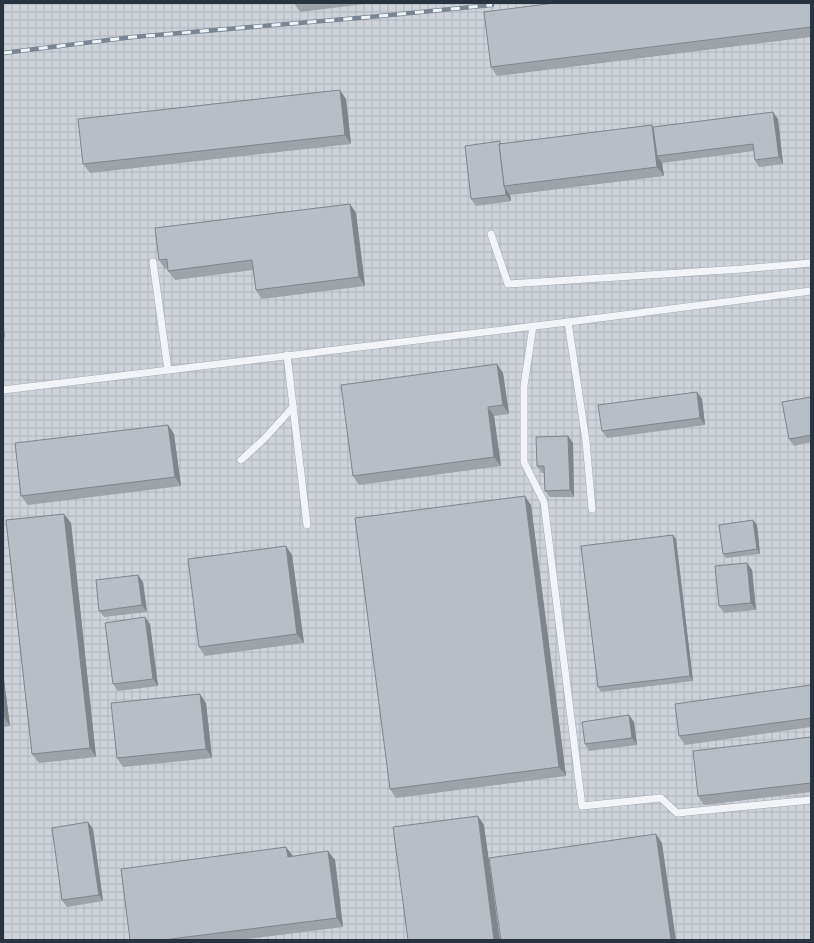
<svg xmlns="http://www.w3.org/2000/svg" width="814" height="943" font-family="'Exo 2',sans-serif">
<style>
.industrial{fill:url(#industrial-grid)}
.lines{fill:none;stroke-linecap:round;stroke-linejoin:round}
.lane-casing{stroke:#a5abb3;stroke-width:8}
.lane{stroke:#f2f4f7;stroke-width:7}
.rail-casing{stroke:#798592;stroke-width:4.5}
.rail{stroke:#eff3f6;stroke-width:3;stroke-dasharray:9;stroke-linecap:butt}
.wall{fill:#9da3a9}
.shaded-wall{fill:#80858a}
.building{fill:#b7bec5;stroke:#80858a}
</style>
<defs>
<pattern id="industrial-grid" width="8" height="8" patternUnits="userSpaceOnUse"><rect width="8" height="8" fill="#ced3da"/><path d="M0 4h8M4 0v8" fill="none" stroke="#b1b6bc"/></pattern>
</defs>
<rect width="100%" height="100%" fill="#e0e4e9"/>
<rect class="industrial" x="3" y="3" width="808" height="937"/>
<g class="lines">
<g class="lane-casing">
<g id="lane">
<path d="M 491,234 L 508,284 L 742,269 L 811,263"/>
<path d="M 153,262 L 168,370"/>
<path d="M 568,322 L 586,441 L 592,509"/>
<path d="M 533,326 L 524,386 L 524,462 L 544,502 L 582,806 L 661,798 L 677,813 L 811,800"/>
<path d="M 287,355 L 307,525"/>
<path d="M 3,390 L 568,322 L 811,291"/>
<path d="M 241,460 L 264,439 L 293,407"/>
</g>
</g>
<use href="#lane" class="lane"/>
<g class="rail-casing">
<path id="rail" d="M 3,53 L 133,37 L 370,17 L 492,5"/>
</g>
<use href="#rail" class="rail"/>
</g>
<g class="wall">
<path d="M 294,3 L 373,3 L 300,12 Z"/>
<path d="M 811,3 L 811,37 L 497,76 L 491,67 Z"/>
<path d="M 346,99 L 351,144 L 90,173 L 83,164 Z"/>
<path d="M 778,119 L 783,164 L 759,167 L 755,160 L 754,151 L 662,163 L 664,176 L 510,195 L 511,201 L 476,206 L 471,199 L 500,141 L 502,144 L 653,127 Z"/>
<path d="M 350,204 L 356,213 L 365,286 L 262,299 L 256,290 L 253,270 L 175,280 L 168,271 L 168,268 L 165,269 L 159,260 Z"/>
<path d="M 497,364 L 503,373 L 509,414 L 494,416 L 501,466 L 359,485 L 353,476 Z"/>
<path d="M 697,392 L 702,399 L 705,425 L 607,438 L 602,431 Z"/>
<path d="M 811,397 L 811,442 L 794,446 L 789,439 Z"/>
<path d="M 168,425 L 174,434 L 181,486 L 28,505 L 21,496 Z"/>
<path d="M 568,436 L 573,443 L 574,497 L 550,497 L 545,491 L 544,473 L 542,473 L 537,466 Z"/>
<path d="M 531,505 L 566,776 L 396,798 L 390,789 Z"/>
<path d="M 753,520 L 757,525 L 760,554 L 726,558 L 723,554 Z"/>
<path d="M 71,523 L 96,757 L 39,763 L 32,754 Z"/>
<path d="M 673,535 L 676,539 L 693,681 L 601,692 L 598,687 Z"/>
<path d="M 292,555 L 304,643 L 205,656 L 199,647 Z"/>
<path d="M 747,563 L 752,570 L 756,610 L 724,613 L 719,606 Z"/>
<path d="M 143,582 L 147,612 L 104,617 L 99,611 Z"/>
<path d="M 150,624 L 158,686 L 118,691 L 113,684 Z"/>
<path d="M 3,672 L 10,726 L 3,727 Z"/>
<path d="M 811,685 L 811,727 L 685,745 L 679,736 Z"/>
<path d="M 206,703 L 212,758 L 123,767 L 117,758 Z"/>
<path d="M 629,715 L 634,722 L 637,745 L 589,751 L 585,744 Z"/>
<path d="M 811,737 L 811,792 L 704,805 L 698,796 Z"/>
<path d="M 88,822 L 93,829 L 103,901 L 67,907 L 62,900 Z"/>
<path d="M 292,856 L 335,860 L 343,927 L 239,940 L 130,940 Z"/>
</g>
<g class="shaded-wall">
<path d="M 340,90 L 346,99 L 351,144 L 345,135 Z"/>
<path d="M 773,112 L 778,119 L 783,164 L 779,157 Z"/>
<path d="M 652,125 L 658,134 L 657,156 L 662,163 L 664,176 L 657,167 Z"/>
<path d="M 505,188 L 510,195 L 511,201 L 506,195 Z"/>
<path d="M 350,204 L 356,213 L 365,286 L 359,277 Z"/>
<path d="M 3,319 L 5,338 L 3,335 Z"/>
<path d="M 497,364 L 503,373 L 509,414 L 503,405 Z"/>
<path d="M 697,392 L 702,399 L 705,425 L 700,418 Z"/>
<path d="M 488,407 L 494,416 L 501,466 L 494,457 Z"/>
<path d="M 168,425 L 174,434 L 181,486 L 175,477 Z"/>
<path d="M 568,436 L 573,443 L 574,497 L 570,490 Z"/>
<path d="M 525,496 L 531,505 L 566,776 L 559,767 Z"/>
<path d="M 64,514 L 71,523 L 96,757 L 90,748 Z"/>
<path d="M 753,520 L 757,525 L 760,554 L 757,549 Z"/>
<path d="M 673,535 L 676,539 L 693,681 L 690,676 Z"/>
<path d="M 286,546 L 292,555 L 304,643 L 297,634 Z"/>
<path d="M 747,563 L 752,570 L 756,610 L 751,603 Z"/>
<path d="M 138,575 L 143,582 L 147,612 L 142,605 Z"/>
<path d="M 145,617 L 150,624 L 158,686 L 153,679 Z"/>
<path d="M 3,672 L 10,726 L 4,717 L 3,708 Z"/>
<path d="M 200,694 L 206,703 L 212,758 L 206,749 Z"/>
<path d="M 629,715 L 634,722 L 637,745 L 632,738 Z"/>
<path d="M 478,816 L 484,825 L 500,940 L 494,940 Z"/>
<path d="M 88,822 L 93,829 L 103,901 L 99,895 Z"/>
<path d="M 656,834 L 662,843 L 676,940 L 671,940 Z"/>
<path d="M 286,847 L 293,856 L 288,857 Z"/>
<path d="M 328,851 L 335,860 L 343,927 L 337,918 Z"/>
</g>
<g class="building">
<path d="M 555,3 L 811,3 L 811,27 L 491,67 L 484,12 Z"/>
<path d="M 340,90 L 345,135 L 83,164 L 78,119 Z"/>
<path d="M 773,112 L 779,157 L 755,160 L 753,144 L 657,156 L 653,127 Z"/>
<path d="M 652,125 L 657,167 L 504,186 L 499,144 Z"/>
<path d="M 500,141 L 500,144 L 499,144 L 504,186 L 505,188 L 506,195 L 471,199 L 465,146 Z"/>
<path d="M 350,204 L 359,277 L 256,290 L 252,260 L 168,271 L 167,259 L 159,260 L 155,228 Z"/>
<path d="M 497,364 L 503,405 L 488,407 L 494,457 L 353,476 L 341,385 Z"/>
<path d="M 697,392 L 700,418 L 602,431 L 598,405 Z"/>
<path d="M 811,397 L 811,435 L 789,439 L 782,402 Z"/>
<path d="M 168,425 L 175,477 L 21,496 L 15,443 Z"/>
<path d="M 568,436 L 570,490 L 545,491 L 544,466 L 537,466 L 536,437 Z"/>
<path d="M 525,496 L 559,767 L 390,789 L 355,518 Z"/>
<path d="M 64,514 L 90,748 L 32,754 L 6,520 Z"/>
<path d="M 753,520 L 757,549 L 723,554 L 719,525 Z"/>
<path d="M 673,535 L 690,676 L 598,687 L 581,546 Z"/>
<path d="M 286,546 L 297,634 L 199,647 L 188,559 Z"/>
<path d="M 747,563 L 751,603 L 719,606 L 715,566 Z"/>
<path d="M 138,575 L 142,605 L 99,611 L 96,580 Z"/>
<path d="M 145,617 L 153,679 L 113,684 L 105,623 Z"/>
<path d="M 811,685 L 811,718 L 679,736 L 675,704 Z"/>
<path d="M 200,694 L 206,749 L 117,758 L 111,703 Z"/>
<path d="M 3,708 L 4,717 L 3,717 Z"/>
<path d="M 629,715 L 632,738 L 585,744 L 582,722 Z"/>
<path d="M 811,737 L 811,783 L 698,796 L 693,751 Z"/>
<path d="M 478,816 L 494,940 L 408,940 L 393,827 Z"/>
<path d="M 88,822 L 99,895 L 62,900 L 52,828 Z"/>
<path d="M 656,834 L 671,940 L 501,940 L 489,858 Z"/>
<path d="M 286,847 L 288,857 L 328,851 L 337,918 L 163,940 L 130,940 L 121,869 Z"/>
</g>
<rect width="814" height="943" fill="none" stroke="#293340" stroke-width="8"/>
</svg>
